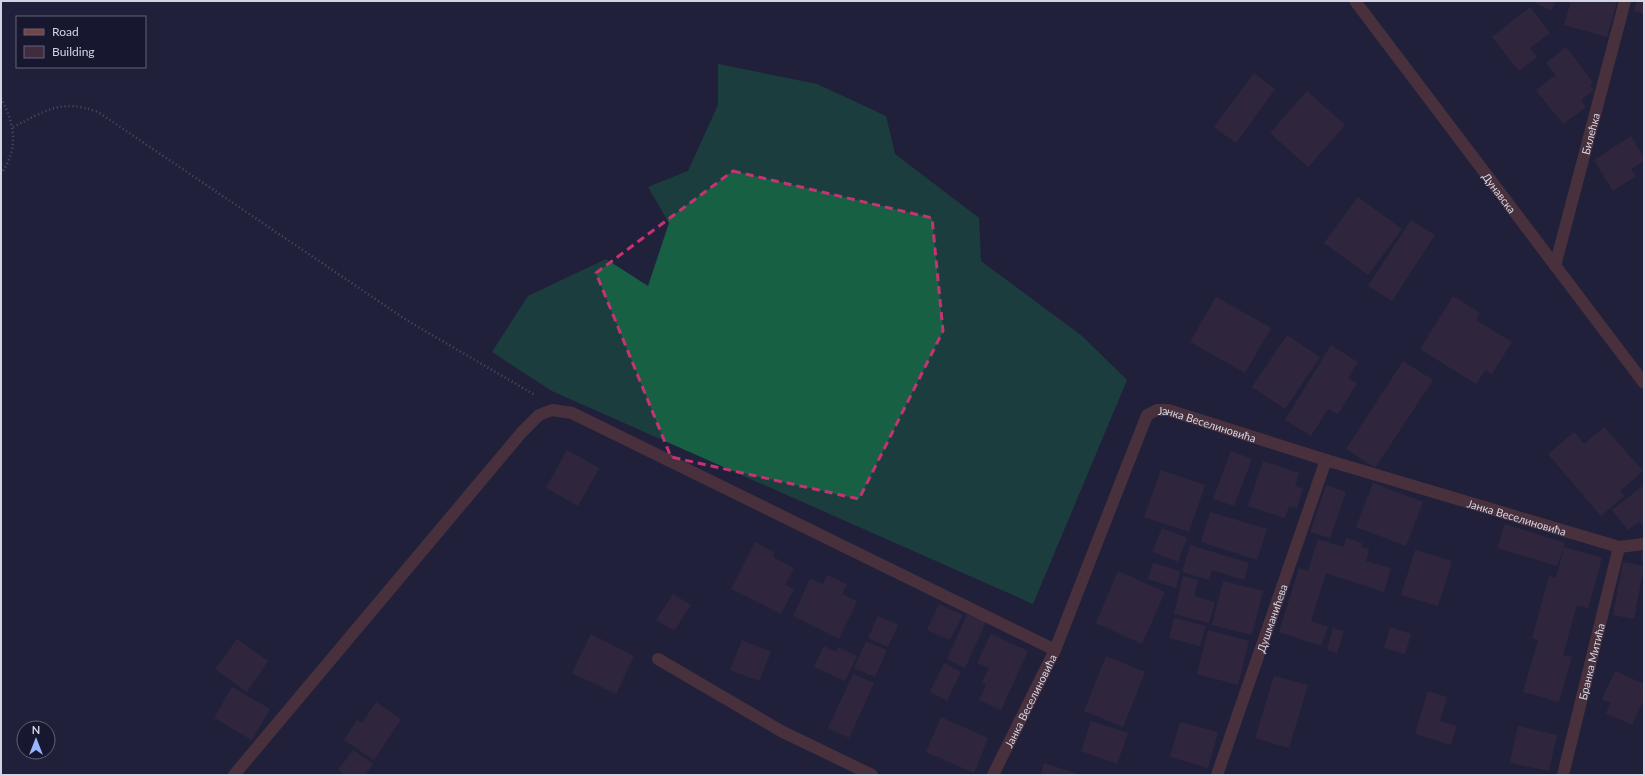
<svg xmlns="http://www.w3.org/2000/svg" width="1645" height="776" font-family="Lato,sans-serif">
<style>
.forest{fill:#176044}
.building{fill:#412b3f}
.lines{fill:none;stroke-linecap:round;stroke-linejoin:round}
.path{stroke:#808195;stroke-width:2.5;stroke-dasharray:1 3;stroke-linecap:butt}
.minor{stroke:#784340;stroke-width:12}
.marked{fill:none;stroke:#c53470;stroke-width:3;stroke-dasharray:8 5;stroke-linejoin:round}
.labels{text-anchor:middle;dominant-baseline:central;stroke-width:3.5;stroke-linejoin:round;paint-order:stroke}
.street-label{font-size:11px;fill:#d3d5e5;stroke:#17172f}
</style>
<rect width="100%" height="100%" fill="#20213a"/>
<path class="forest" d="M 718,64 L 817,84 L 886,116 L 895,154 L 979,218 L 981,261 L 1082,336 L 1127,380 L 1033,604 L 552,391 L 492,352 L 528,296 L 606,259 L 648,286 L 669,223 L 648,187 L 688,171 L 718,105 Z"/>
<g class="building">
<path d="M 1532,1 L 1556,1 L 1551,11 Z"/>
<path d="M 1571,1 L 1617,1 L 1607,37 L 1564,25 Z"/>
<path d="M 1637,1 L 1644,1 L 1644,14 L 1634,11 Z"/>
<path d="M 1530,7 L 1550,33 L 1530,48 L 1537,57 L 1519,71 L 1492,37 Z"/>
<path d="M 1566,47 L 1593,82 L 1590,85 L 1594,90 L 1581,100 L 1586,107 L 1563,124 L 1536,90 L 1556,75 L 1546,63 Z"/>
<path d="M 1254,73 L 1275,89 L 1236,143 L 1214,127 Z"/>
<path d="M 1307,91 L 1345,125 L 1308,167 L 1270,133 Z"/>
<path d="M 1631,136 L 1644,157 L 1644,161 L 1631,169 L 1636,176 L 1613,191 L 1594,160 Z"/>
<path d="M 1358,197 L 1402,229 L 1368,275 L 1324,243 Z"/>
<path d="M 1411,220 L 1435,235 L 1392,301 L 1368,286 Z"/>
<path d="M 1453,296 L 1480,313 L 1476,320 L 1512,342 L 1492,374 L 1485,370 L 1476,384 L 1420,349 Z"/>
<path d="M 1216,297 L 1271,328 L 1245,373 L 1190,342 Z"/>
<path d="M 1287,335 L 1320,357 L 1285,409 L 1252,387 Z"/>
<path d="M 1331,345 L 1358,362 L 1348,378 L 1357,383 L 1338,414 L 1328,409 L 1311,436 L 1285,420 Z"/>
<path d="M 1403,361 L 1433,380 L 1375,468 L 1346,449 Z"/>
<path d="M 1604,427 L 1643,471 L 1620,491 L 1624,496 L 1601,516 L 1548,454 L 1574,432 L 1584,444 Z"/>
<path d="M 567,450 L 599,468 L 578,506 L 546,488 Z"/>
<path d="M 1231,451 L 1252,459 L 1234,506 L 1213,499 Z"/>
<path d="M 1263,461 L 1299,473 L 1295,486 L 1303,489 L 1297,508 L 1289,506 L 1285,518 L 1248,506 Z"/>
<path d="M 1161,470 L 1205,485 L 1189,532 L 1144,517 Z"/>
<path d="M 1373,483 L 1423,502 L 1406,546 L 1356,527 Z"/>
<path d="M 1326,485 L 1346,492 L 1330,538 L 1310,532 Z"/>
<path d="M 1644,485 L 1644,527 L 1639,521 L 1628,530 L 1612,510 Z"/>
<path d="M 1210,512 L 1267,529 L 1257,560 L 1201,542 Z"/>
<path d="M 1505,524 L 1565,543 L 1557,566 L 1497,548 Z"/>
<path d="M 1162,528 L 1187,538 L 1178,562 L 1152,552 Z"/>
<path d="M 1346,538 L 1362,543 L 1361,547 L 1369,549 L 1366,561 L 1391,568 L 1384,592 L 1326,573 L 1311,621 L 1328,627 L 1321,646 L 1279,632 L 1299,568 L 1308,571 L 1318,539 L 1343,547 Z"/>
<path d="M 755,542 L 775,553 L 773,557 L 794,568 L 785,585 L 794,589 L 781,614 L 731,589 Z"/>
<path d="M 1190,545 L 1249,563 L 1244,580 L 1212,570 L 1209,580 L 1182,572 Z"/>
<path d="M 1564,547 L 1602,558 L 1588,608 L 1577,605 L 1563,655 L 1572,657 L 1559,702 L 1523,692 L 1538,640 L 1532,638 L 1549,576 L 1556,578 Z"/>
<path d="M 1415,550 L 1452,561 L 1438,606 L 1401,595 Z"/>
<path d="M 1644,552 L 1644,562 L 1642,562 L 1641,553 Z"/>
<path d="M 1623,562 L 1644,566 L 1634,619 L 1613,615 Z"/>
<path d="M 1153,563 L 1180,571 L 1176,588 L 1148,579 Z"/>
<path d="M 1118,571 L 1165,592 L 1142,644 L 1096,623 Z"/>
<path d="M 827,575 L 847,584 L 842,594 L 857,601 L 839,639 L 793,616 L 810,579 L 823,584 Z"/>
<path d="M 1183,576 L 1198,580 L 1194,596 L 1215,602 L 1209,623 L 1174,614 Z"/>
<path d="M 1223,581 L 1263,591 L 1252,635 L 1212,625 Z"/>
<path d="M 673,594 L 691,605 L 674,631 L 656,620 Z"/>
<path d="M 939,604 L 963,615 L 950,640 L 927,630 Z"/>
<path d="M 967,614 L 986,622 L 965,668 L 947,659 Z"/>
<path d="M 878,616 L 898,625 L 888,647 L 868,638 Z"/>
<path d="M 1174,618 L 1206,626 L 1200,646 L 1169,638 Z"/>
<path d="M 1390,627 L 1411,634 L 1405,654 L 1384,648 Z"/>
<path d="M 1333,628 L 1344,631 L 1337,653 L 1327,650 Z"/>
<path d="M 1208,630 L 1249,641 L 1238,685 L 1197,674 Z"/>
<path d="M 591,634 L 634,656 L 616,694 L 572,673 Z"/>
<path d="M 991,634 L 1028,651 L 1001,710 L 979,700 L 986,684 L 982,683 L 989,668 L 977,663 Z"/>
<path d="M 237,639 L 268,661 L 247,692 L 215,669 Z"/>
<path d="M 742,640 L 771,652 L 759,681 L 730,670 Z"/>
<path d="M 866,641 L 887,650 L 875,677 L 854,668 Z"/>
<path d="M 824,646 L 836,652 L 838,647 L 857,656 L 845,681 L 814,667 Z"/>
<path d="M 1106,656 L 1145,672 L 1123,727 L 1084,711 Z"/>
<path d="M 944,663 L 961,672 L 947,701 L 930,692 Z"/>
<path d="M 1615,671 L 1644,684 L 1644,699 L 1632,725 L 1606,713 L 1611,703 L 1602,699 Z"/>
<path d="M 853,674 L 874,683 L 849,738 L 828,728 Z"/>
<path d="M 1274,676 L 1308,685 L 1289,748 L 1255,738 Z"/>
<path d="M 232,687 L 270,709 L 252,740 L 214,718 Z"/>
<path d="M 1428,691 L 1447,697 L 1440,721 L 1457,726 L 1451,745 L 1415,734 Z"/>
<path d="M 376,702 L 401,719 L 374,760 L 344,740 L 357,720 L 362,723 Z"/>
<path d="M 941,717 L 988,738 L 974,773 L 926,752 Z"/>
<path d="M 1091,721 L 1128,733 L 1117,764 L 1081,751 Z"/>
<path d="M 1180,722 L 1218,732 L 1208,768 L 1170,757 Z"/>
<path d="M 1518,726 L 1557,735 L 1549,771 L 1510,763 Z"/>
<path d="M 353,750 L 373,764 L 365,775 L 345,775 L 338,770 Z"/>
<path d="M 1044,763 L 1081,775 L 1041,775 Z"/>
</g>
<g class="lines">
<g class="path">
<path d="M 1,98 C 15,125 19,148 1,174"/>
<path d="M 13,127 C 46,111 60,98 98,112 L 408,321 L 535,395"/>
</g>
<g class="minor">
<path id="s1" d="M 1355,1 L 1644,383"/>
<path id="s2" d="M 1555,266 L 1625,1"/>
<path d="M 658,659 L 781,731 L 872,775"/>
<path d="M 234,775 L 522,432 L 539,415 L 552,410 L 572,413 L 1055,650"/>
<path id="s3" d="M 993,775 L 1055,650 L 1147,415 L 1157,410 L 1168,410 L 1326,460 L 1619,547 L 1644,544"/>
<path id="s4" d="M 1217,775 L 1326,460"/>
<path id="s5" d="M 1563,775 L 1619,547"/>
</g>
</g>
<path d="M0 0H1645V776H0ZM 733,171 L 932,218 L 943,331 L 859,499 L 671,457 L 596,273 Z" fill="#20213a" fill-opacity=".55" fill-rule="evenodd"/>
<path class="marked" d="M 733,171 L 932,218 L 943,331 L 859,499 L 671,457 L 596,273 Z"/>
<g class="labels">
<g class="street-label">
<text stroke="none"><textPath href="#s2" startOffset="137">Билећка</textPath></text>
<text stroke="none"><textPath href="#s1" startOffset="240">Дунавска</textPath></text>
<text stroke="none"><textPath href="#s3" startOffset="455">Јанка Веселиновића</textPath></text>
<text stroke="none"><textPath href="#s3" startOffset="779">Јанка Веселиновића</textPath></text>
<text stroke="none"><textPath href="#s4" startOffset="166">Душманићева</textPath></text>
<text stroke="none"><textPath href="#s5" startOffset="117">Бранка Митића</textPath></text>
<text stroke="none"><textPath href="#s3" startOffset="83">Јанка Веселиновића</textPath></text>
</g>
</g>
<rect width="1645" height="776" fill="none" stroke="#d3d5e5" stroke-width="4"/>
<rect x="16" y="16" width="130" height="52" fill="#17172f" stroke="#626378"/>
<rect x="24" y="29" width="20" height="6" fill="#784340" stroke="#626378"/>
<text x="52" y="36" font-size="12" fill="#d3d5e5">Road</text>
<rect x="24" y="46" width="20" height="12" fill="#412b3f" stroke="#626378"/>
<text x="52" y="56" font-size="12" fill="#d3d5e5">Building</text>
<g transform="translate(36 740)"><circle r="19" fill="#17172f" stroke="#626378"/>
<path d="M0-3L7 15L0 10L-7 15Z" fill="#97b6fd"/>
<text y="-6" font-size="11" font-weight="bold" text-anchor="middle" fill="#d3d5e5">N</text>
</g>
</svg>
